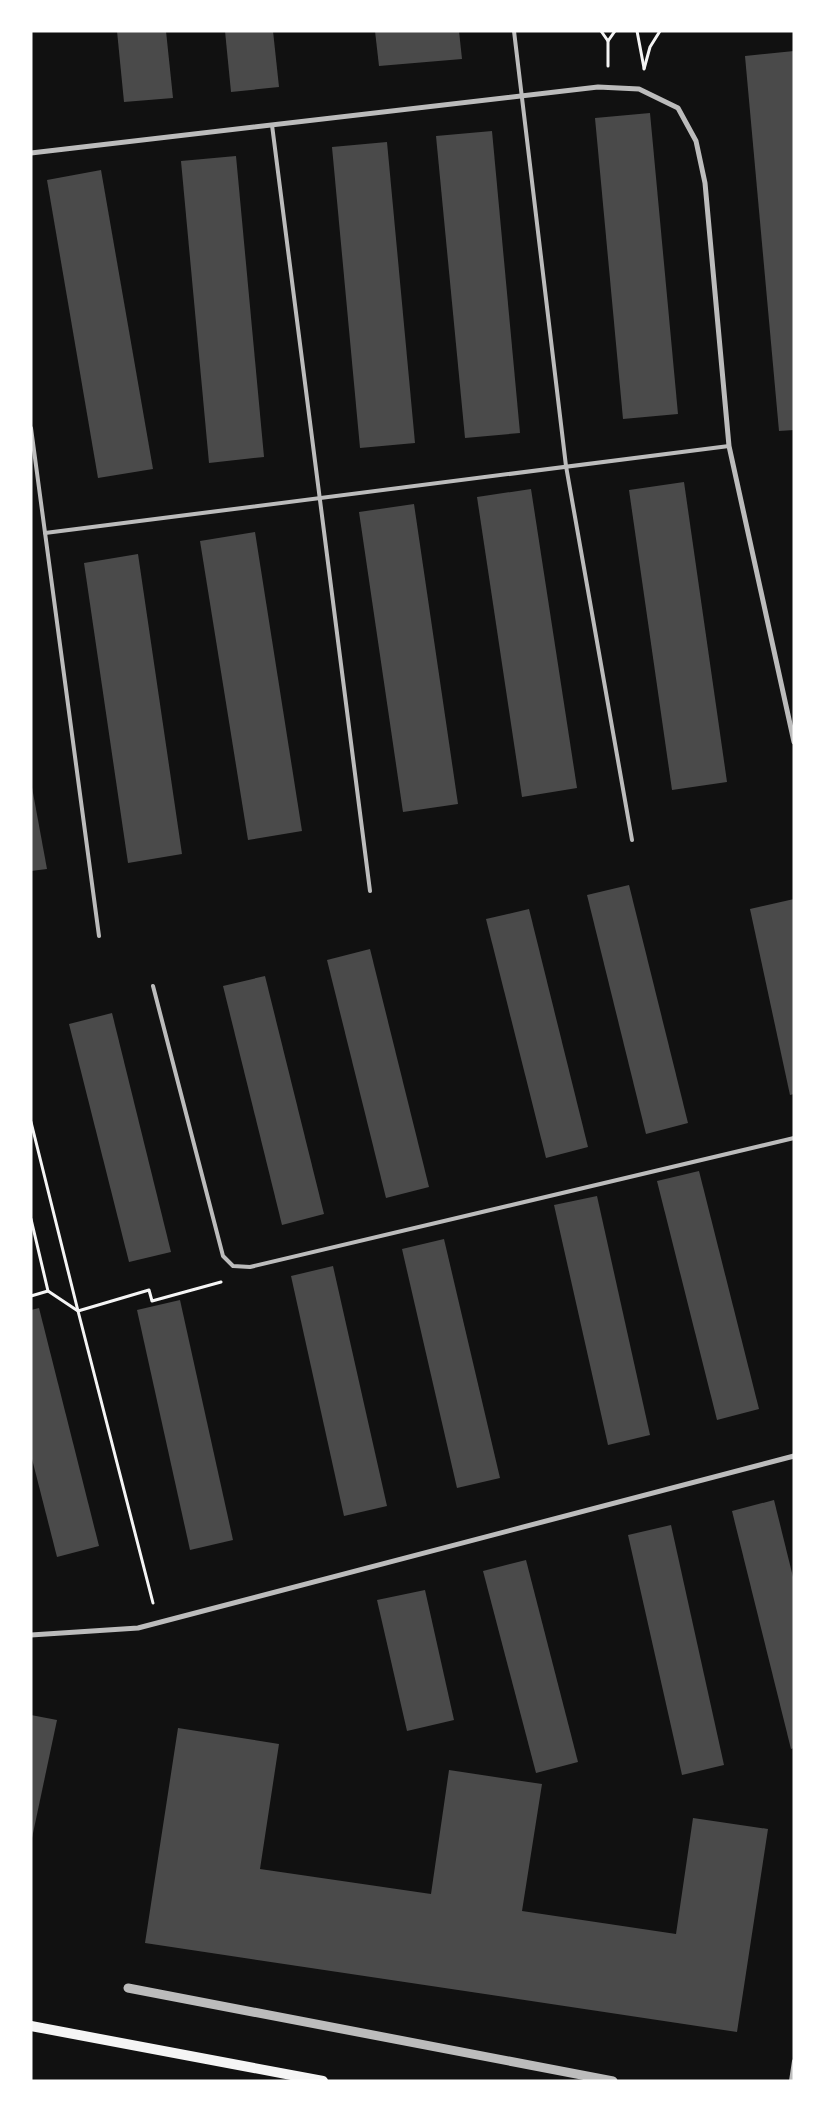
<svg xmlns="http://www.w3.org/2000/svg" width="825" height="2112" font-family="Inter,sans-serif">
<style>
.building{fill:#4a4a4a}
.lines{fill:none;stroke-linecap:round;stroke-linejoin:round}
.path{stroke:#f5f5f5;stroke-width:3}
.service{stroke:#bcbcbc;stroke-width:4}
.minor{stroke:#bcbcbc;stroke-width:5}
.tertiary{stroke:#bcbcbc;stroke-width:9}
.secondary{stroke:#f5f5f5;stroke-width:10}
</style>
<rect width="100%" height="100%" fill="#111"/>
<g class="building">
<path d="M 117,31 L 166,31 L 173,98 L 124,102 Z"/>
<path d="M 225,31 L 273,31 L 279,87 L 231,92 Z"/>
<path d="M 375,31 L 459,31 L 462,59 L 379,66 Z"/>
<path d="M 794,51 L 794,430 L 779,431 L 745,56 Z"/>
<path d="M 650,113 L 678,414 L 623,419 L 595,118 Z"/>
<path d="M 492,131 L 520,433 L 465,438 L 436,136 Z"/>
<path d="M 387,142 L 415,443 L 360,448 L 332,147 Z"/>
<path d="M 236,156 L 264,457 L 209,463 L 181,161 Z"/>
<path d="M 101,170 L 153,469 L 98,478 L 47,180 Z"/>
<path d="M 684,482 L 727,782 L 672,790 L 629,490 Z"/>
<path d="M 531,489 L 577,788 L 522,797 L 477,497 Z"/>
<path d="M 414,504 L 458,804 L 403,812 L 359,512 Z"/>
<path d="M 255,532 L 302,831 L 248,840 L 200,541 Z"/>
<path d="M 138,554 L 182,854 L 128,863 L 84,563 Z"/>
<path d="M 31,782 L 47,869 L 31,871 Z"/>
<path d="M 629,885 L 688,1123 L 646,1134 L 587,895 Z"/>
<path d="M 794,899 L 794,1094 L 790,1095 L 750,909 Z"/>
<path d="M 529,909 L 588,1147 L 546,1158 L 486,919 Z"/>
<path d="M 370,949 L 429,1187 L 386,1198 L 327,960 Z"/>
<path d="M 265,976 L 324,1214 L 282,1225 L 223,986 Z"/>
<path d="M 112,1013 L 171,1252 L 129,1262 L 69,1024 Z"/>
<path d="M 699,1171 L 759,1409 L 717,1420 L 657,1181 Z"/>
<path d="M 597,1196 L 650,1435 L 608,1445 L 554,1205 Z"/>
<path d="M 444,1239 L 500,1478 L 457,1488 L 402,1249 Z"/>
<path d="M 333,1266 L 387,1506 L 344,1516 L 291,1276 Z"/>
<path d="M 180,1300 L 233,1540 L 190,1550 L 137,1310 Z"/>
<path d="M 39,1308 L 99,1546 L 57,1557 L 31,1455 L 31,1310 Z"/>
<path d="M 774,1500 L 794,1581 L 794,1748 L 791,1749 L 732,1511 Z"/>
<path d="M 671,1525 L 724,1765 L 682,1775 L 628,1535 Z"/>
<path d="M 526,1560 L 578,1762 L 536,1773 L 483,1571 Z"/>
<path d="M 425,1590 L 454,1720 L 407,1731 L 377,1600 Z"/>
<path d="M 31,1715 L 57,1720 L 32,1838 L 31,1838 Z"/>
<path d="M 178,1728 L 279,1744 L 260,1869 L 431,1894 L 449,1770 L 542,1784 L 522,1911 L 676,1934 L 693,1818 L 768,1829 L 737,2032 L 145,1943 Z"/>
</g>
<g class="lines">
<g class="path">
<path d="M 601,31 L 608,41"/>
<path d="M 637,31 L 644,68"/>
<path d="M 608,66 L 608,41 L 615,31"/>
<path d="M 644,69 L 650,47 L 660,31"/>
<path d="M 31,1122 L 78,1311 L 149,1290 L 152,1301 L 221,1282"/>
<path d="M 31,1219 L 48,1291 L 78,1311 L 153,1603"/>
<path d="M 31,1296 L 48,1291"/>
</g>
<g class="service">
<path d="M 514,31 L 566,466 L 632,840"/>
<path d="M 272,125 L 370,891"/>
<path d="M 31,428 L 99,936"/>
<path d="M 45,533 L 729,446"/>
<path d="M 153,986 L 223,1256 L 233,1266 L 250,1267 L 794,1138"/>
<path d="M 791,2081 L 794,2061"/>
</g>
<g class="minor">
<path d="M 31,153 L 598,87 L 639,89 L 678,108 L 696,141 L 705,183 L 729,446 L 794,742"/>
<path d="M 31,1635 L 138,1628 L 794,1456"/>
</g>
<path class="tertiary" d="M 128,1988 L 613,2081"/>
<path class="secondary" d="M 31,2026 L 323,2081"/>
</g>
<rect width="825" height="2112" fill="none" stroke="#ffffff" stroke-width="65"/>
</svg>
